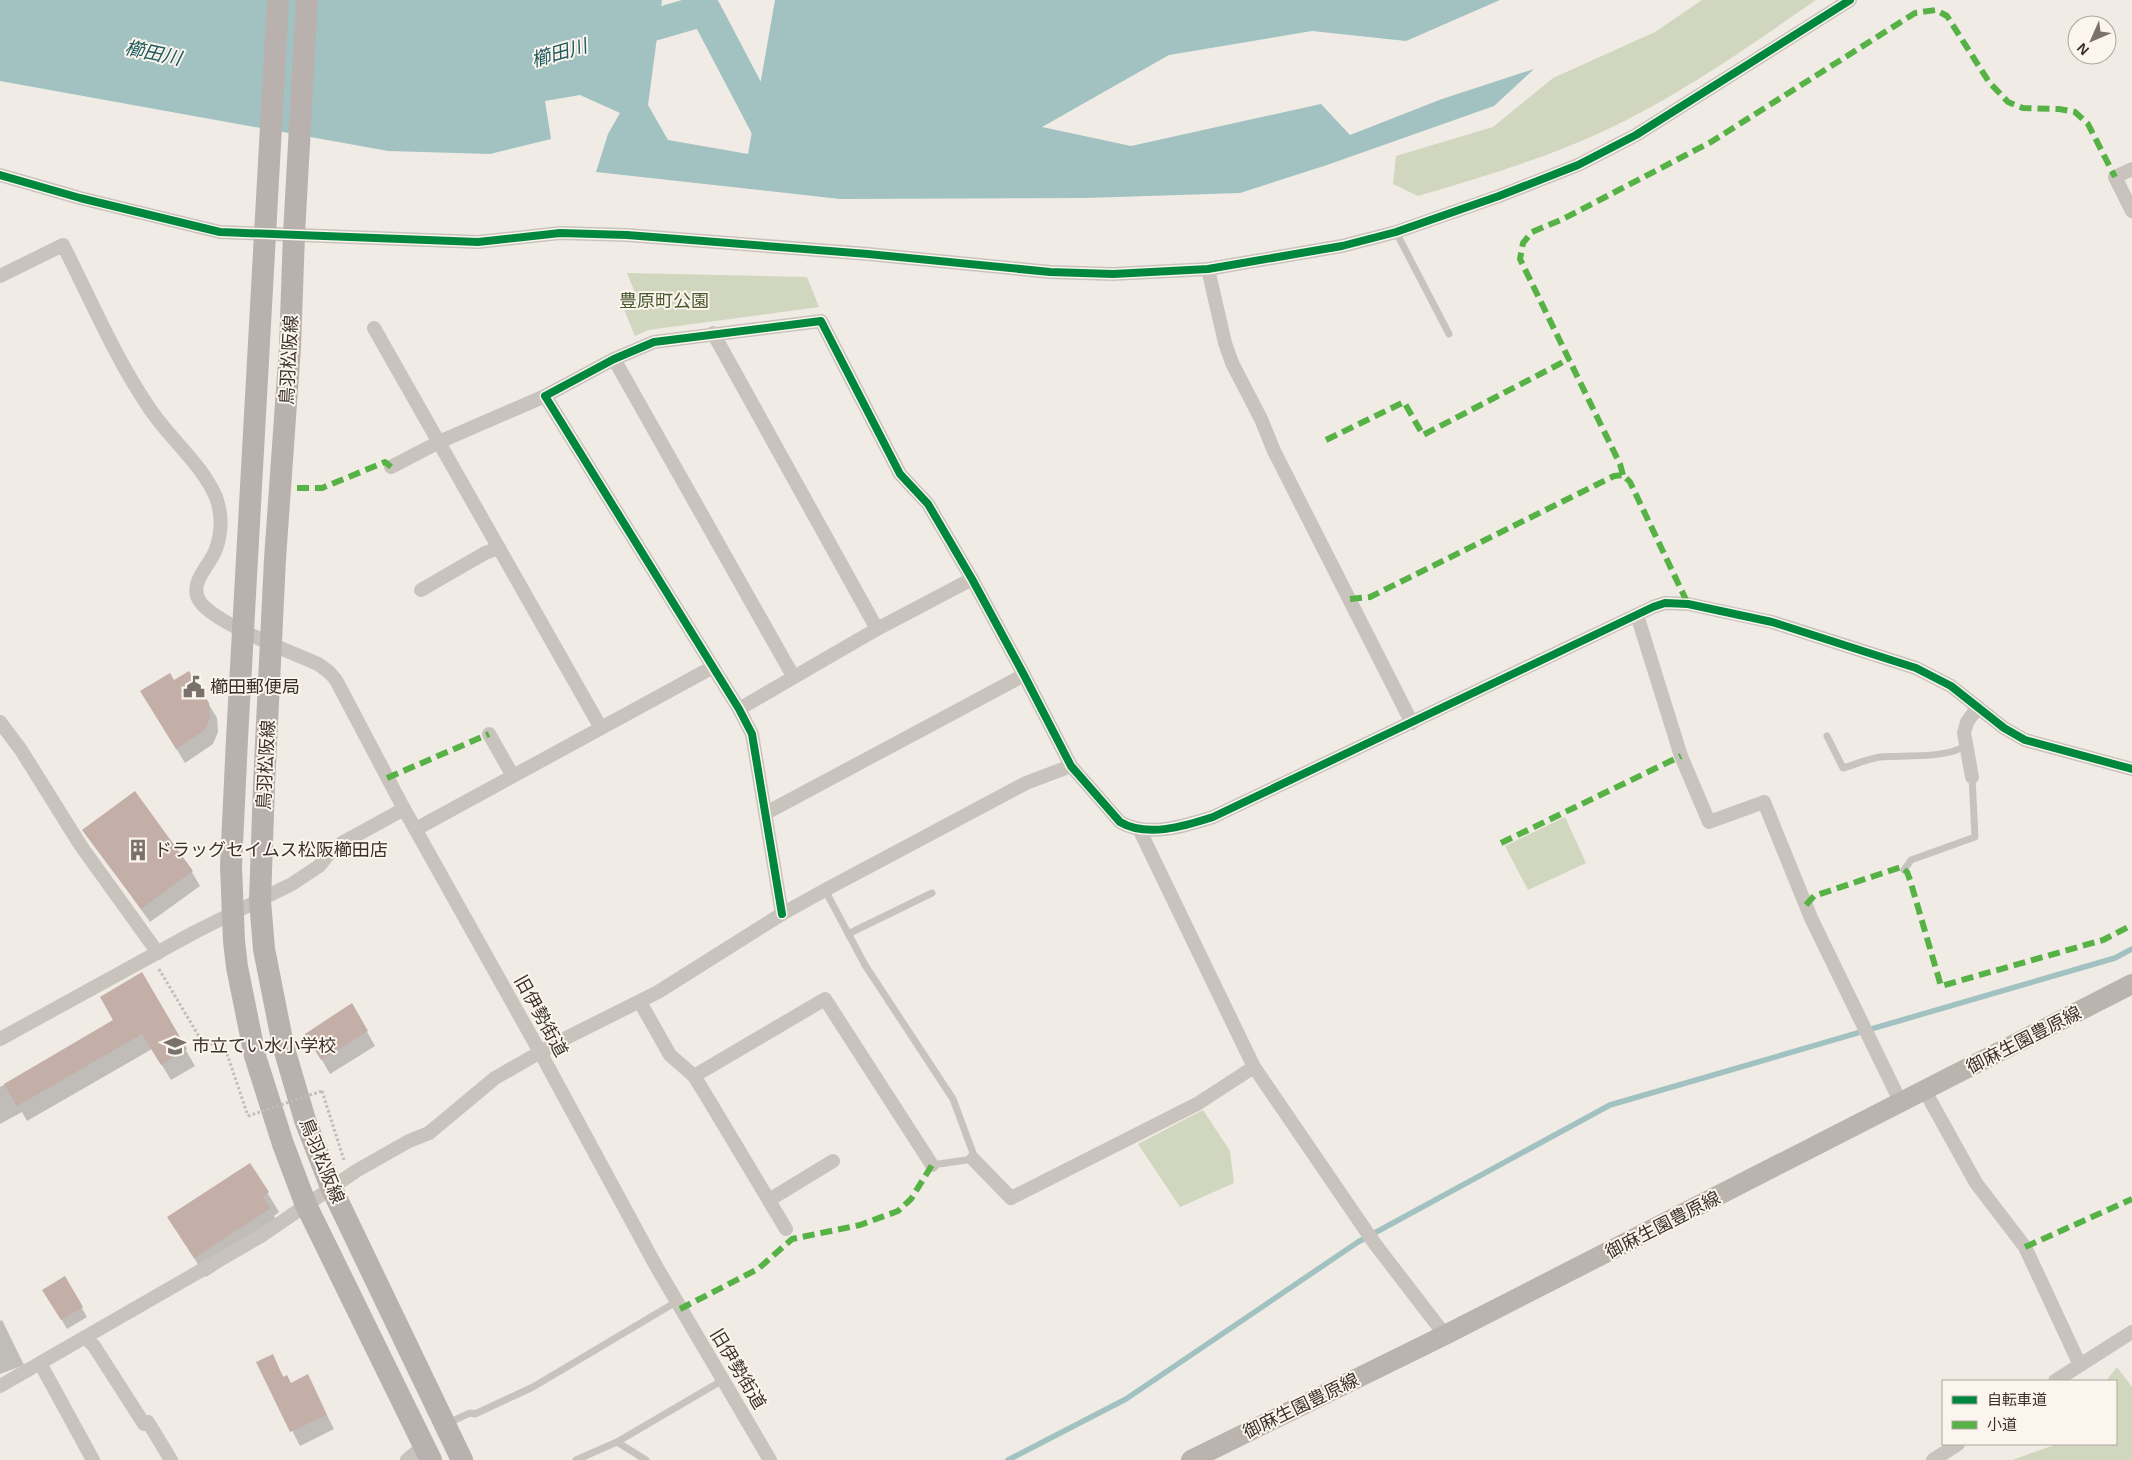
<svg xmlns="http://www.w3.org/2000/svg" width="2132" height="1460" font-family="Helvetica,'Noto Sans JP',sans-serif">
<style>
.green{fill:#d1d6bf}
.water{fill:#a1c2c1}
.shadow{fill:#0003}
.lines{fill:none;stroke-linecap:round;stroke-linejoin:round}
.stream{stroke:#a1c2c1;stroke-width:5.5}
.river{stroke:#a1c2c1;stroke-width:32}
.building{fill:#c3afa7}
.path{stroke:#c2bbb6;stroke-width:3;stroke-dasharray:2.5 2.5;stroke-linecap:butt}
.service{stroke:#c9c3be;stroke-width:7}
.minor{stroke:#c9c3be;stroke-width:14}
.secondary{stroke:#bab3ae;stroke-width:20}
.primary{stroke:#b8b1ad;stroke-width:22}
.path-bridge{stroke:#c2bbb6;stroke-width:3;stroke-dasharray:2.5 2.5;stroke-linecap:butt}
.quiet{stroke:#57b246;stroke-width:6;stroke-dasharray:12 6;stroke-linecap:butt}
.cycleway-casing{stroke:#fbf5ee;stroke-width:11}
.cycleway{stroke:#00873e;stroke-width:8}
.labels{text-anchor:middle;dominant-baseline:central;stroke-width:4;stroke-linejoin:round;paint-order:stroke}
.park-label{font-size:18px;fill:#4a5a2e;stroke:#fbf5ee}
.street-label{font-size:18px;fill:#3b302b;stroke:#fbf5ee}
.poi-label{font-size:18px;fill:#3b302b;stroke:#fbf5ee;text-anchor:start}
.water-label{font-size:19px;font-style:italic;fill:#1f5a5e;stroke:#fbf5ee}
</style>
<rect width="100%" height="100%" fill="#f0ebe5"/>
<g class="green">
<path d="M 1702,0 L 1816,0 C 1748,47 1679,96 1604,131 C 1544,159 1481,177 1418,196 L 1393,184 L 1396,156 L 1493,127 L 1553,78 L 1655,32 Z"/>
<path d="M 627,273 L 807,277 L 819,307 L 648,330 L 635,336 L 621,302 L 636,295 Z"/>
<path d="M 1565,817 L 1586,863 L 1528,890 L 1505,846 Z"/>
<path d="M 1203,1110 L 1230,1151 L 1234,1183 L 1180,1207 L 1138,1144 Z"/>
<path d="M 2117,1367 L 2132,1387 L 2132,1460 L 2012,1460 L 2057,1444 L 2116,1444 L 2116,1381 L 2106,1381 Z"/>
</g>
<path class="water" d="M 0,0 L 662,0 L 648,105 L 668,140 L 748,154 L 775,0 L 1500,0 L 1406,41 L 1312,31 L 1169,55 L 1042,127 L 1131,146 L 1321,104 L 1350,135 L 1442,99 L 1534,69 L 1494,106 L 1327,165 L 1240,193 L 1086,198 L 840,199 L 596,172 L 608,134 L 620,113 L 580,95 L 545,101 L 551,139 L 490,154 L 388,151 L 0,81 Z"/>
<g class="shadow">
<path d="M 173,681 L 208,703 L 217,718 L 218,732 L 213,744 L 185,763 L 150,706 Z"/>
<path d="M 84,830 L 192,872 L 200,886 L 150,922 Z"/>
<path d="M 142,974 L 195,1066 L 171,1080 L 152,1049 L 27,1121 L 22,1112 L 0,1124 L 0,1087 L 115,1020 Z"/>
<path d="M 352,1005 L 375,1046 L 330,1074 L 307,1034 Z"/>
<path d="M 250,1164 L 279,1212 L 274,1216 L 281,1228 L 206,1277 L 180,1236 Z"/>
<path d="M 65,1278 L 87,1317 L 67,1329 L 44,1290 Z"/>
<path d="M 2,1320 L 24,1365 L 0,1374 L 0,1321 Z"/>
<path d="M 272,1356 L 284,1378 L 291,1384 L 307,1376 L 334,1429 L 300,1446 L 258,1363 Z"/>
</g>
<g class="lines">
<path class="stream" d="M 1008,1460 L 1126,1399 L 1358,1242 L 1610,1105 L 2115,958 L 2132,949"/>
<path class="river" d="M 615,36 L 705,10 L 777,147"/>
</g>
<g class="building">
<path d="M 189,671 L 209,703 L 210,717 L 205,730 L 176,749 L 140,691 L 170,673 L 174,680 Z"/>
<path d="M 135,791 L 193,871 L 141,909 L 82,830 Z"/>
<path d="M 142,972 L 187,1049 L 161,1065 L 142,1034 L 17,1106 L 4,1084 L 113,1020 L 100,997 Z"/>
<path d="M 352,1003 L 368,1031 L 321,1060 L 305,1034 Z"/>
<path d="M 250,1163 L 269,1192 L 263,1197 L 271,1208 L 194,1258 L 167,1217 Z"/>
<path d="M 65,1276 L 83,1307 L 61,1320 L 42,1290 Z"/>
<path d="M 273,1354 L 283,1377 L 287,1375 L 291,1383 L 308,1374 L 327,1415 L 290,1432 L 256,1362 Z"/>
</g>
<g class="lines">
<g class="path">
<path d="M 159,969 L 204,1045 L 223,1042 L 248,1116"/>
<path d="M 322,1091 L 344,1160"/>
</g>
<g class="service">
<path d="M 1396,232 L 1449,334"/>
<path d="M 1827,736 L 1843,768 C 1854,765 1867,759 1880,757 C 1903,755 1947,759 1967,745"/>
<path d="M 1904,870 L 1911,860 L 1975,837 L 1972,777"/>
<path d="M 825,890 L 865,965 L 953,1099 L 973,1153 L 973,1159 L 932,1165"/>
<path d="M 848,934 L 932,893"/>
<path d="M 448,1423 L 470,1413 L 475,1414 L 533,1387 L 676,1302"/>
<path d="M 617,1442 L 723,1380"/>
<path d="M 576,1460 L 617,1442 L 646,1460"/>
</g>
<g class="minor">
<path d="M 2132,169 L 2115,177 L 2132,211"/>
<path d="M 0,175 L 80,198 L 220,232 L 478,242 L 560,233 L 627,235 L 868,254 L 1050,272 L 1113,274 L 1208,269 L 1342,246 L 1396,232 L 1499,196 L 1578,165 L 1636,135 L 1850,0"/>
<path d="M 1208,269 L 1225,343 L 1232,363 L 1261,419 L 1274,451 L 1412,723"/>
<path d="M 0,276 L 63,245 C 91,300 115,358 150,409 C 170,439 201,463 216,497 C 222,514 222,532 216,549 C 211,565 186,584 201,603 C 217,624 291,652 318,664 L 329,672 L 336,680 L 404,809 L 540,1052 L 656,1266 L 770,1460"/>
<path d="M 374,328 L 601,728"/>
<path d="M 713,333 L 877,629"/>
<path d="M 614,359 L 793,676"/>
<path d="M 391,467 L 439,442 L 545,396"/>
<path d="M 421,590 L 485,553 L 499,548"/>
<path d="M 1637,615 L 1681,756 L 1709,822 L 1764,802 L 1811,918 L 1901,1103"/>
<path d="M 739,709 L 877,629 L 972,579"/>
<path d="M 0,722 L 21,750 L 81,846 L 158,953"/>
<path d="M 489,734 L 513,776"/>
<path d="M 1972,777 L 1964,733 L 1967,722 L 1978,707"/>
<path d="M 766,813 L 1024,675"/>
<path d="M 416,829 L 713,667"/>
<path d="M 1140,831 L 1254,1067 L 1375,1244 L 1445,1335"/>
<path d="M 782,914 L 752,734 L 739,709 L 545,396 L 614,359 L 654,342 L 821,321 L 900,474 L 928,504 L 972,579 L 1024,675 L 1071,766 L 1120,822 C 1147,838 1185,826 1213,817 L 1653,607 L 1665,603 L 1688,604 L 1772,622 L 1916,668 L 1951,686 L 2004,728 L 2025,740 L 2132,769"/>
<path d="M 640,1002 L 670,1055 L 694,1076 L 704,1092 L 786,1229"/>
<path d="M 0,1039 L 195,932 L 292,884 L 319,866 L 328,855 L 342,843 L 404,809"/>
<path d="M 694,1076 L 825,999 L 932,1165"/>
<path d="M 1925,1091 L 1976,1183 L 2025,1247 L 2080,1365"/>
<path d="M 973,1159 L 1011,1198 L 1197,1104 L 1254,1067"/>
<path d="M 769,1200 L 833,1161"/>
<path d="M 85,1337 L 94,1346 L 144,1424 L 148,1422 L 171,1460"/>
<path d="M 40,1363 L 93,1460"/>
<path d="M 2055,1381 L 2132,1332"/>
<path d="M 0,1386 L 261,1236 L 356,1171 L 409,1141 L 429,1133 L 495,1078 L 558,1042 L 658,992 L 782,914 L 825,890 L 1026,783 L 1071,766"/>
<path d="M 407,1460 L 424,1446"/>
<path d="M 1933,1460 L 1958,1444"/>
</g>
<path class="secondary" d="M 1191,1460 L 1445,1335 L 2132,984"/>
<g class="primary">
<path d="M 278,0 L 237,739 L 231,866 L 234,941 L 237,967 L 255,1056 L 283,1144 L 306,1205 L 431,1460"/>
<path d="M 307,0 L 294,234 L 290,347 L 275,559 L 264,785 L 260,901 L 264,949 L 283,1045 L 305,1120 L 331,1187 L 462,1460"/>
</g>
<path class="path-bridge" d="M 248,1116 L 322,1091"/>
<g class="quiet">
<path d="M 1326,440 L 1404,402 L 1423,435 L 1569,359"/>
<path d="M 1623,475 L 1620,464 L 1520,259 L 1523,243 L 1532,232 L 1563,219 L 1711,142 L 1915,13 L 1936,10 L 1947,16 L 1989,82 L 2008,102 L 2023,108 L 2059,109 L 2075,112 L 2088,124 L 2115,177"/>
<path d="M 297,488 L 322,488 L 385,462 L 391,467"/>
<path d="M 1350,599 L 1370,597 L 1614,476 L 1623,475 L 1630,482 L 1688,604"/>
<path d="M 387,778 L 489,734"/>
<path d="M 1501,843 L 1681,756"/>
<path d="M 1806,905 L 1814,896 L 1901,867 L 1907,872 L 1910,880 L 1941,986 L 2103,940 L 2132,925"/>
<path d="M 2025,1247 L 2132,1199"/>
<path d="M 680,1309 L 758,1269 L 792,1239 L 860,1225 L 898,1211 L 911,1199 L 932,1165"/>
</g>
<g class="cycleway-casing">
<g id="cycleway">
<path d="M 0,175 L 80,198 L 220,232 L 478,242 L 560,233 L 627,235 L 868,254 L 1050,272 L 1113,274 L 1208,269 L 1342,246 L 1396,232 L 1499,196 L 1578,165 L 1636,135 L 1850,0"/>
<path d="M 782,914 L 752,734 L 739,709 L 545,396 L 614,359 L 654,342 L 821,321 L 900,474 L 928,504 L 972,579 L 1024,675 L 1071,766 L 1120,822 C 1147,838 1185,826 1213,817 L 1653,607 L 1665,603 L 1688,604 L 1772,622 L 1916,668 L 1951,686 L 2004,728 L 2025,740 L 2132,769"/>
</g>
</g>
<use href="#cycleway" class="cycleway"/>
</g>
<defs>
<g id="civic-bare" transform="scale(1.725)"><path d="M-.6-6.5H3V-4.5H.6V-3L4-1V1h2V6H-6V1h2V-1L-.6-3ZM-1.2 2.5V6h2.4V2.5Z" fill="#7a716c" stroke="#fbf5ee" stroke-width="2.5" paint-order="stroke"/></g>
<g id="building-bare" transform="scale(1.725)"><path d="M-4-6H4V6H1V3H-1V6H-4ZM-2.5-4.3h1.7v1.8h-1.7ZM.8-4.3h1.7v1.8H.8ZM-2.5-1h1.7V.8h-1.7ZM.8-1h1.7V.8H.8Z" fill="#7a716c" stroke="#fbf5ee" stroke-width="2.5" paint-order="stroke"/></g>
<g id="school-bare" transform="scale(1.725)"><path d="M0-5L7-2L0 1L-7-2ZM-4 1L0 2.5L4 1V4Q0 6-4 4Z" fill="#7a716c" stroke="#fbf5ee" stroke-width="2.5" paint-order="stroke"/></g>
</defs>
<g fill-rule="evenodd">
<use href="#civic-bare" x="194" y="687"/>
<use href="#building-bare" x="138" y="850"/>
<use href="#school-bare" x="175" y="1046"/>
</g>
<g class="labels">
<g class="park-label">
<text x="664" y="301">豊原町公園</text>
</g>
<g class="street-label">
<text transform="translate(289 360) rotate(-87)">鳥羽松阪線</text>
<text transform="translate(266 765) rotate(-87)">鳥羽松阪線</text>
<text transform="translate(541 1016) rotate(61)">旧伊勢街道</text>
<text transform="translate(2024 1040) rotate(-27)">御麻生園豊原線</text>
<text transform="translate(322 1161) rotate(68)">鳥羽松阪線</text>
<text transform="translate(1663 1225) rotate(-27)">御麻生園豊原線</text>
<text transform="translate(738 1369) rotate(59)">旧伊勢街道</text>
<text transform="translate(1301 1406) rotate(-26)">御麻生園豊原線</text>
</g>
<g class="poi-label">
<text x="210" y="687">櫛田郵便局</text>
<text x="154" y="850">ドラッグセイムス松阪櫛田店</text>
<text x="192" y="1046">市立てい水小学校</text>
</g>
<g class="water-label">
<text transform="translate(153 53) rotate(12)">櫛田川</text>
<text transform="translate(559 53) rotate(-16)">櫛田川</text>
</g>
</g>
<rect x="1942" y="1380" width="175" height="65" fill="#fbf5ee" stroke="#aea6a0"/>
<rect x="1952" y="1396" width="25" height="8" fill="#00873e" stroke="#aea6a0"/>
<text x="1987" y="1405" font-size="15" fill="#3b302b">自転車道</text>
<rect x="1952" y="1421" width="25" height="8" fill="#57b246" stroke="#aea6a0"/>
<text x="1987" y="1430" font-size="15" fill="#3b302b">小道</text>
<g transform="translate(2092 40) rotate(225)"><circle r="24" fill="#fbf5ee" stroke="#aea6a0"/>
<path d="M0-4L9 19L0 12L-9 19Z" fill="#7a716c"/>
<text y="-8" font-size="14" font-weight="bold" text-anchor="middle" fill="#3b302b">N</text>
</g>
</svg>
